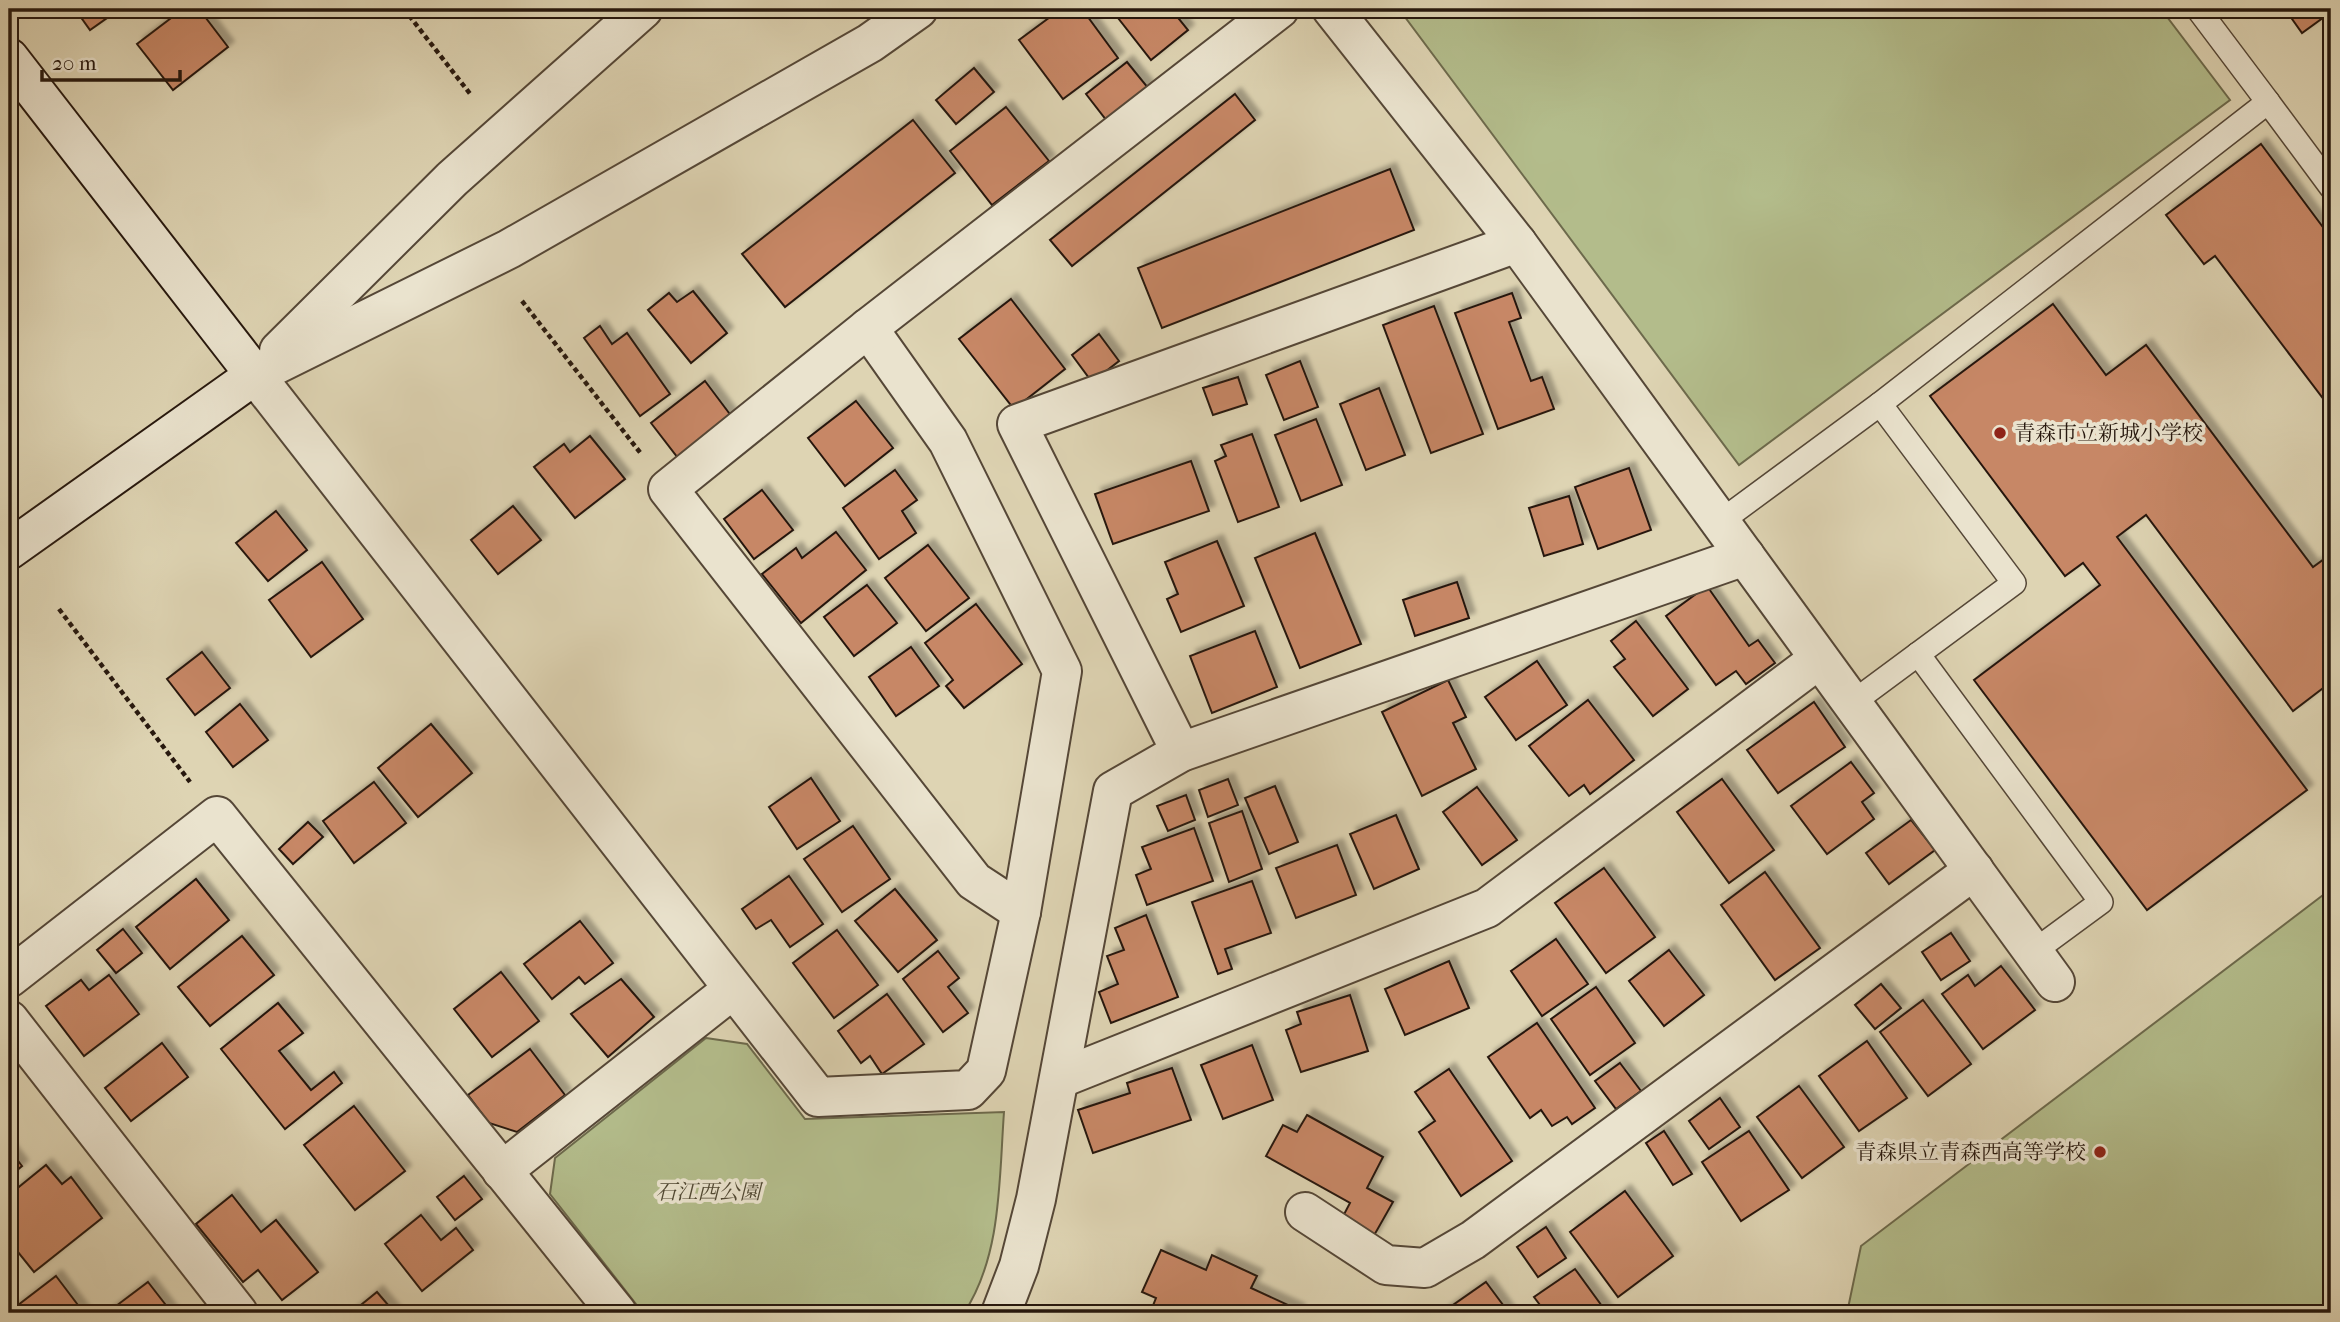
<svg xmlns="http://www.w3.org/2000/svg" width="2340" height="1322" font-family="'IM FELL French Canon','Noto Serif JP',serif">
<style>
.green{fill:#b3bc8b;stroke:#6d6a4c;stroke-width:2}
.building{fill:#c78766;stroke:#27180e;stroke-width:2;filter:url(#shadow)}
.lines{fill:none;stroke-linecap:round;stroke-linejoin:round}
.lane-casing{stroke:#554737;stroke-width:26}
.street-casing{stroke:#554737;stroke-width:42}
.secondary-casing{stroke:#27180e;stroke-width:42}
.path{stroke:#27180e;stroke-width:4.5;stroke-dasharray:5 3.5;stroke-linecap:butt}
.lane{stroke:#eae3ce;stroke-width:23}
.street{stroke:#eae3ce;stroke-width:38}
.secondary{stroke:#eae3ce;stroke-width:38}
.poi-dot{fill:#8f2418;stroke:#eae3ce;stroke-width:2.5}
.labels{text-anchor:middle;dominant-baseline:central;stroke-width:7;stroke-linejoin:round;paint-order:stroke}
.poi-label{font-size:21px;fill:#27180e;stroke:#eae3ce;text-anchor:start}
.park-label{font-size:21px;font-style:italic;fill:#514934;stroke:#eae3ce}
</style>
<defs>
<filter id="shadow"><feDropShadow dx="6" dy="-6" stdDeviation="2" flood-color="#0004"/></filter>
</defs>
<rect width="100%" height="100%" fill="#ded4b3"/>
<filter id="stains"><feTurbulence type="fractalNoise" baseFrequency=".00286" numOctaves="4"/><feColorMatrix values="0 0 0 0 .2 0 0 0 0 .09 0 0 0 0 .02 0 0 0 .5 -.17"/></filter>
<radialGradient id="worn" r=".72"><stop offset=".6" stop-color="#630" stop-opacity="0"/><stop offset="1" stop-color="#630" stop-opacity=".3"/></radialGradient>
<g class="green">
<path d="M 1399,9 L 2161,9 L 2230,100 L 1739,465 Z"/>
<path d="M 2331,889 L 2331,1313 L 1847,1313 L 1861,1246 Z"/>
<path d="M 706,1038 L 747,1044 L 805,1119 L 1004,1112 C 999,1179 1002,1255 964,1313 L 643,1313 L 550,1194 L 555,1158 Z"/>
</g>
<g class="building">
<path d="M 75,9 L 110,9 L 114,13 L 90,30 Z"/>
<path d="M 183,9 L 199,9 L 228,47 L 173,90 L 137,44 Z"/>
<path d="M 1061,9 L 1082,9 L 1118,58 L 1063,99 L 1019,40 Z"/>
<path d="M 1111,9 L 1171,9 L 1188,30 L 1151,60 Z"/>
<path d="M 2285,9 L 2331,9 L 2331,12 L 2302,33 Z"/>
<path d="M 1127,62 L 1149,89 L 1107,121 L 1086,94 Z"/>
<path d="M 974,68 L 994,92 L 956,124 L 936,100 Z"/>
<path d="M 1235,94 L 1255,120 L 1072,266 L 1050,240 Z"/>
<path d="M 1006,107 L 1049,161 L 992,205 L 950,151 Z"/>
<path d="M 913,120 L 955,173 L 785,307 L 742,254 Z"/>
<path d="M 2261,144 L 2331,238 L 2331,409 L 2215,256 L 2204,264 L 2166,215 Z"/>
<path d="M 1390,169 L 1414,230 L 1162,328 L 1138,268 Z"/>
<path d="M 693,291 L 727,333 L 691,363 L 648,310 L 669,293 L 677,302 Z"/>
<path d="M 1512,293 L 1521,318 L 1509,322 L 1531,381 L 1542,377 L 1554,409 L 1498,429 L 1455,313 Z"/>
<path d="M 1011,299 L 1065,369 L 1014,409 L 959,339 Z"/>
<path d="M 2053,304 L 2106,375 L 2146,345 L 2313,567 L 2331,554 L 2331,682 L 2293,711 L 2146,515 L 2117,537 L 2307,790 L 2147,910 L 1974,680 L 2100,585 L 2083,563 L 2065,576 L 1930,396 Z"/>
<path d="M 1434,306 L 1483,434 L 1431,453 L 1383,325 Z"/>
<path d="M 600,326 L 612,344 L 627,333 L 670,394 L 640,416 L 584,338 Z"/>
<path d="M 1099,334 L 1119,361 L 1092,382 L 1072,355 Z"/>
<path d="M 1300,361 L 1318,407 L 1284,420 L 1266,375 Z"/>
<path d="M 1238,377 L 1247,404 L 1213,415 L 1203,388 Z"/>
<path d="M 705,381 L 732,417 L 678,458 L 651,423 Z"/>
<path d="M 1379,388 L 1405,455 L 1366,470 L 1340,404 Z"/>
<path d="M 856,401 L 893,448 L 845,486 L 808,438 Z"/>
<path d="M 1316,419 L 1342,485 L 1301,501 L 1275,435 Z"/>
<path d="M 1252,434 L 1279,507 L 1238,522 L 1215,461 L 1226,456 L 1221,445 Z"/>
<path d="M 590,436 L 625,479 L 575,518 L 534,467 L 564,444 L 570,452 Z"/>
<path d="M 1191,461 L 1209,511 L 1113,544 L 1095,494 Z"/>
<path d="M 1629,468 L 1651,530 L 1598,549 L 1575,487 Z"/>
<path d="M 895,470 L 917,500 L 902,511 L 916,533 L 879,559 L 843,508 Z"/>
<path d="M 762,490 L 793,530 L 754,559 L 724,519 Z"/>
<path d="M 1569,496 L 1583,544 L 1544,556 L 1529,508 Z"/>
<path d="M 513,506 L 541,540 L 498,574 L 471,540 Z"/>
<path d="M 276,511 L 307,550 L 268,581 L 236,543 Z"/>
<path d="M 836,532 L 866,570 L 801,623 L 762,574 L 796,548 L 802,558 Z"/>
<path d="M 1315,533 L 1361,644 L 1300,668 L 1255,558 Z"/>
<path d="M 1217,541 L 1244,606 L 1181,632 L 1167,599 L 1178,594 L 1165,562 Z"/>
<path d="M 928,545 L 969,598 L 926,631 L 885,578 Z"/>
<path d="M 322,562 L 363,619 L 311,657 L 269,600 Z"/>
<path d="M 1457,582 L 1469,618 L 1415,636 L 1403,600 Z"/>
<path d="M 867,585 L 897,623 L 854,656 L 824,617 Z"/>
<path d="M 1707,586 L 1749,646 L 1758,640 L 1775,663 L 1746,684 L 1736,671 L 1716,685 L 1666,616 Z"/>
<path d="M 976,604 L 1022,664 L 964,708 L 946,686 L 953,680 L 925,643 Z"/>
<path d="M 1636,621 L 1688,689 L 1653,716 L 1614,667 L 1625,659 L 1611,641 Z"/>
<path d="M 1255,631 L 1277,687 L 1212,713 L 1190,656 Z"/>
<path d="M 911,647 L 939,686 L 896,716 L 869,677 Z"/>
<path d="M 202,652 L 230,688 L 195,715 L 167,679 Z"/>
<path d="M 1537,661 L 1567,705 L 1516,740 L 1485,697 Z"/>
<path d="M 1448,680 L 1466,717 L 1453,723 L 1476,769 L 1422,796 L 1382,712 Z"/>
<path d="M 1588,700 L 1634,760 L 1590,794 L 1584,785 L 1569,796 L 1529,746 Z"/>
<path d="M 1814,702 L 1845,747 L 1778,793 L 1747,750 Z"/>
<path d="M 240,704 L 268,740 L 233,767 L 206,732 Z"/>
<path d="M 431,724 L 472,773 L 418,817 L 378,768 Z"/>
<path d="M 1851,762 L 1874,793 L 1862,802 L 1874,819 L 1827,854 L 1791,806 Z"/>
<path d="M 811,778 L 840,821 L 797,849 L 769,807 Z"/>
<path d="M 1228,779 L 1238,805 L 1208,817 L 1199,790 Z"/>
<path d="M 1722,779 L 1774,850 L 1729,883 L 1677,812 Z"/>
<path d="M 374,782 L 406,823 L 354,863 L 323,821 Z"/>
<path d="M 1275,786 L 1298,842 L 1269,854 L 1245,798 Z"/>
<path d="M 1477,787 L 1517,840 L 1482,865 L 1443,812 Z"/>
<path d="M 1186,795 L 1195,820 L 1168,831 L 1157,806 Z"/>
<path d="M 1242,811 L 1262,869 L 1229,882 L 1209,823 Z"/>
<path d="M 1396,815 L 1419,869 L 1374,889 L 1350,834 Z"/>
<path d="M 1911,820 L 1935,850 L 1889,884 L 1866,853 Z"/>
<path d="M 308,822 L 323,837 L 293,864 L 279,849 Z"/>
<path d="M 853,826 L 890,879 L 842,912 L 804,859 Z"/>
<path d="M 1194,828 L 1213,881 L 1147,905 L 1136,875 L 1151,869 L 1142,847 Z"/>
<path d="M 1337,845 L 1356,895 L 1296,918 L 1276,868 Z"/>
<path d="M 1604,868 L 1655,937 L 1606,973 L 1555,903 Z"/>
<path d="M 1765,872 L 1820,948 L 1775,980 L 1721,905 Z"/>
<path d="M 789,876 L 823,924 L 790,947 L 771,920 L 756,929 L 742,909 Z"/>
<path d="M 196,879 L 229,920 L 170,969 L 136,927 Z"/>
<path d="M 1252,881 L 1271,933 L 1225,949 L 1232,969 L 1218,974 L 1192,902 Z"/>
<path d="M 895,889 L 937,940 L 898,972 L 855,921 Z"/>
<path d="M 1146,915 L 1178,997 L 1111,1023 L 1099,992 L 1118,984 L 1107,956 L 1124,950 L 1115,928 Z"/>
<path d="M 580,921 L 613,963 L 585,984 L 579,977 L 552,999 L 524,964 Z"/>
<path d="M 123,929 L 142,953 L 116,973 L 97,950 Z"/>
<path d="M 837,930 L 878,985 L 834,1018 L 793,963 Z"/>
<path d="M 1951,933 L 1970,961 L 1941,980 L 1922,952 Z"/>
<path d="M 242,936 L 274,975 L 210,1026 L 178,987 Z"/>
<path d="M 1556,939 L 1588,984 L 1542,1016 L 1511,971 Z"/>
<path d="M 1669,950 L 1704,995 L 1664,1026 L 1629,981 Z"/>
<path d="M 938,951 L 959,978 L 948,987 L 968,1013 L 943,1032 L 903,979 Z"/>
<path d="M 1449,961 L 1469,1008 L 1405,1035 L 1385,989 Z"/>
<path d="M 2001,966 L 2035,1010 L 1983,1049 L 1942,994 L 1968,975 L 1975,986 Z"/>
<path d="M 501,972 L 539,1021 L 492,1057 L 454,1009 Z"/>
<path d="M 109,975 L 139,1014 L 84,1056 L 46,1006 L 81,980 L 89,990 Z"/>
<path d="M 621,979 L 654,1017 L 608,1057 L 571,1014 Z"/>
<path d="M 1881,984 L 1901,1008 L 1875,1029 L 1855,1005 Z"/>
<path d="M 1596,987 L 1635,1043 L 1590,1075 L 1551,1019 Z"/>
<path d="M 887,994 L 924,1044 L 882,1074 L 870,1056 L 861,1063 L 838,1031 Z"/>
<path d="M 1350,995 L 1368,1051 L 1301,1072 L 1286,1030 L 1301,1024 L 1297,1012 Z"/>
<path d="M 1923,1000 L 1971,1064 L 1928,1096 L 1880,1032 Z"/>
<path d="M 278,1003 L 303,1033 L 279,1051 L 311,1090 L 334,1072 L 342,1083 L 285,1129 L 221,1049 Z"/>
<path d="M 1537,1023 L 1595,1108 L 1572,1124 L 1567,1117 L 1552,1126 L 1541,1110 L 1530,1118 L 1488,1057 Z"/>
<path d="M 1867,1041 L 1907,1098 L 1859,1131 L 1819,1076 Z"/>
<path d="M 162,1043 L 188,1077 L 131,1121 L 105,1088 Z"/>
<path d="M 1252,1045 L 1273,1100 L 1223,1119 L 1201,1065 Z"/>
<path d="M 530,1049 L 565,1095 L 517,1132 L 489,1123 L 468,1095 Z"/>
<path d="M 1620,1063 L 1641,1091 L 1616,1109 L 1595,1081 Z"/>
<path d="M 1172,1068 L 1191,1120 L 1093,1153 L 1078,1110 L 1130,1093 L 1127,1083 Z"/>
<path d="M 1449,1069 L 1512,1161 L 1461,1196 L 1419,1132 L 1435,1121 L 1415,1092 Z"/>
<path d="M 1799,1086 L 1844,1147 L 1802,1178 L 1757,1117 Z"/>
<path d="M 1720,1098 L 1740,1127 L 1709,1149 L 1689,1121 Z"/>
<path d="M 354,1106 L 405,1171 L 355,1210 L 304,1145 Z"/>
<path d="M 1307,1115 L 1383,1157 L 1367,1188 L 1393,1202 L 1372,1239 L 1340,1222 L 1350,1203 L 1266,1156 L 1283,1125 L 1297,1132 Z"/>
<path d="M 1664,1131 L 1692,1174 L 1673,1185 L 1646,1143 Z"/>
<path d="M 1749,1131 L 1789,1190 L 1741,1221 L 1702,1162 Z"/>
<path d="M 9,1149 L 22,1166 L 9,1177 Z"/>
<path d="M 46,1165 L 62,1184 L 71,1177 L 102,1218 L 34,1272 L 9,1241 L 9,1195 Z"/>
<path d="M 464,1176 L 482,1199 L 455,1220 L 437,1197 Z"/>
<path d="M 1625,1191 L 1673,1256 L 1618,1297 L 1570,1232 Z"/>
<path d="M 232,1195 L 261,1232 L 276,1220 L 318,1272 L 282,1300 L 258,1270 L 243,1282 L 196,1224 Z"/>
<path d="M 421,1215 L 441,1240 L 456,1228 L 473,1250 L 422,1291 L 385,1244 Z"/>
<path d="M 1546,1227 L 1566,1258 L 1538,1277 L 1517,1247 Z"/>
<path d="M 1161,1250 L 1206,1270 L 1212,1255 L 1257,1276 L 1251,1288 L 1299,1310 L 1298,1313 L 1150,1313 L 1156,1298 L 1142,1292 Z"/>
<path d="M 1575,1269 L 1607,1313 L 1546,1313 L 1534,1297 Z"/>
<path d="M 56,1276 L 84,1313 L 9,1313 L 9,1312 Z"/>
<path d="M 148,1282 L 172,1313 L 109,1313 L 108,1312 Z"/>
<path d="M 1486,1282 L 1509,1313 L 1444,1313 L 1443,1312 Z"/>
<path d="M 377,1292 L 395,1313 L 351,1313 Z"/>
</g>
<g class="lines">
<g class="lane-casing">
<g id="lane">
<path d="M 2198,9 L 2268,102"/>
<path d="M 1880,404 L 2268,102 L 2331,187"/>
<path d="M 1720,522 L 1880,404 L 2014,583 L 1852,703"/>
<path d="M 1918,654 L 2101,902 L 2033,952"/>
</g>
</g>
<g class="street-casing">
<g id="street">
<path d="M 1332,9 L 1517,243 L 2055,982"/>
<path d="M 279,351 L 452,179 L 643,9"/>
<path d="M 255,375 L 818,1097 L 968,1090 L 986,1071 L 1021,912 L 1062,671 L 948,441 L 868,328"/>
<path d="M 255,375 L 509,249 L 870,43 L 918,9"/>
<path d="M 1181,752 L 1017,424 L 1517,243"/>
<path d="M 1021,912 L 974,881 L 668,489 L 868,328 L 1279,9"/>
<path d="M 9,978 L 217,816 L 617,1313"/>
<path d="M 9,1020 L 238,1313"/>
<path d="M 1061,1078 L 1487,908 L 1819,659"/>
<path d="M 502,1171 L 732,990"/>
<path d="M 1305,1212 L 1386,1265 L 1425,1268 L 1473,1240 L 1974,870"/>
<path d="M 1001,1313 L 1019,1266 L 1036,1199 L 1113,791 L 1181,752 L 1745,556"/>
</g>
</g>
<g class="secondary-casing">
<path id="secondary" d="M 9,58 L 255,375 L 9,550"/>
</g>
<g class="path">
<path d="M 404,9 L 471,95"/>
<path d="M 522,301 L 642,455"/>
<path d="M 59,609 L 190,782"/>
</g>
<use href="#lane" class="lane"/>
<use href="#street" class="street"/>
<use href="#secondary" class="secondary"/>
</g>
<g class="poi-dot">
<circle cx="2000" cy="433" r="7"/>
<circle cx="2100" cy="1152" r="7"/>
</g>
<g class="labels">
<g class="poi-label">
<text x="2014" y="433">青森市立新城小学校</text>
<text x="2086" y="1152" text-anchor="end">青森県立青森西高等学校</text>
</g>
<g class="park-label">
<text x="708" y="1192">石江西公園</text>
</g>
</g>
<rect width="2340" height="1322" fill="none" stroke="#ded4b3" stroke-width="35"/>
<rect x="10" y="10" width="2319" height="1301" fill="none" stroke="#27180e" stroke-width="3.5"/>
<rect x="18" y="18" width="2305" height="1287" fill="none" stroke="#27180e" stroke-width="2"/>
<path d="M42 70v10h138v-10" fill="none" stroke="#27180e" stroke-width="3.5"/>
<text x="52" y="70" font-size="21" fill="#27180e" stroke="#eae3ce" stroke-width="5" paint-order="stroke">20 m</text>
<rect width="100%" height="100%" filter="url(#stains)"/>
<rect width="100%" height="100%" fill="url(#worn)"/>
</svg>
